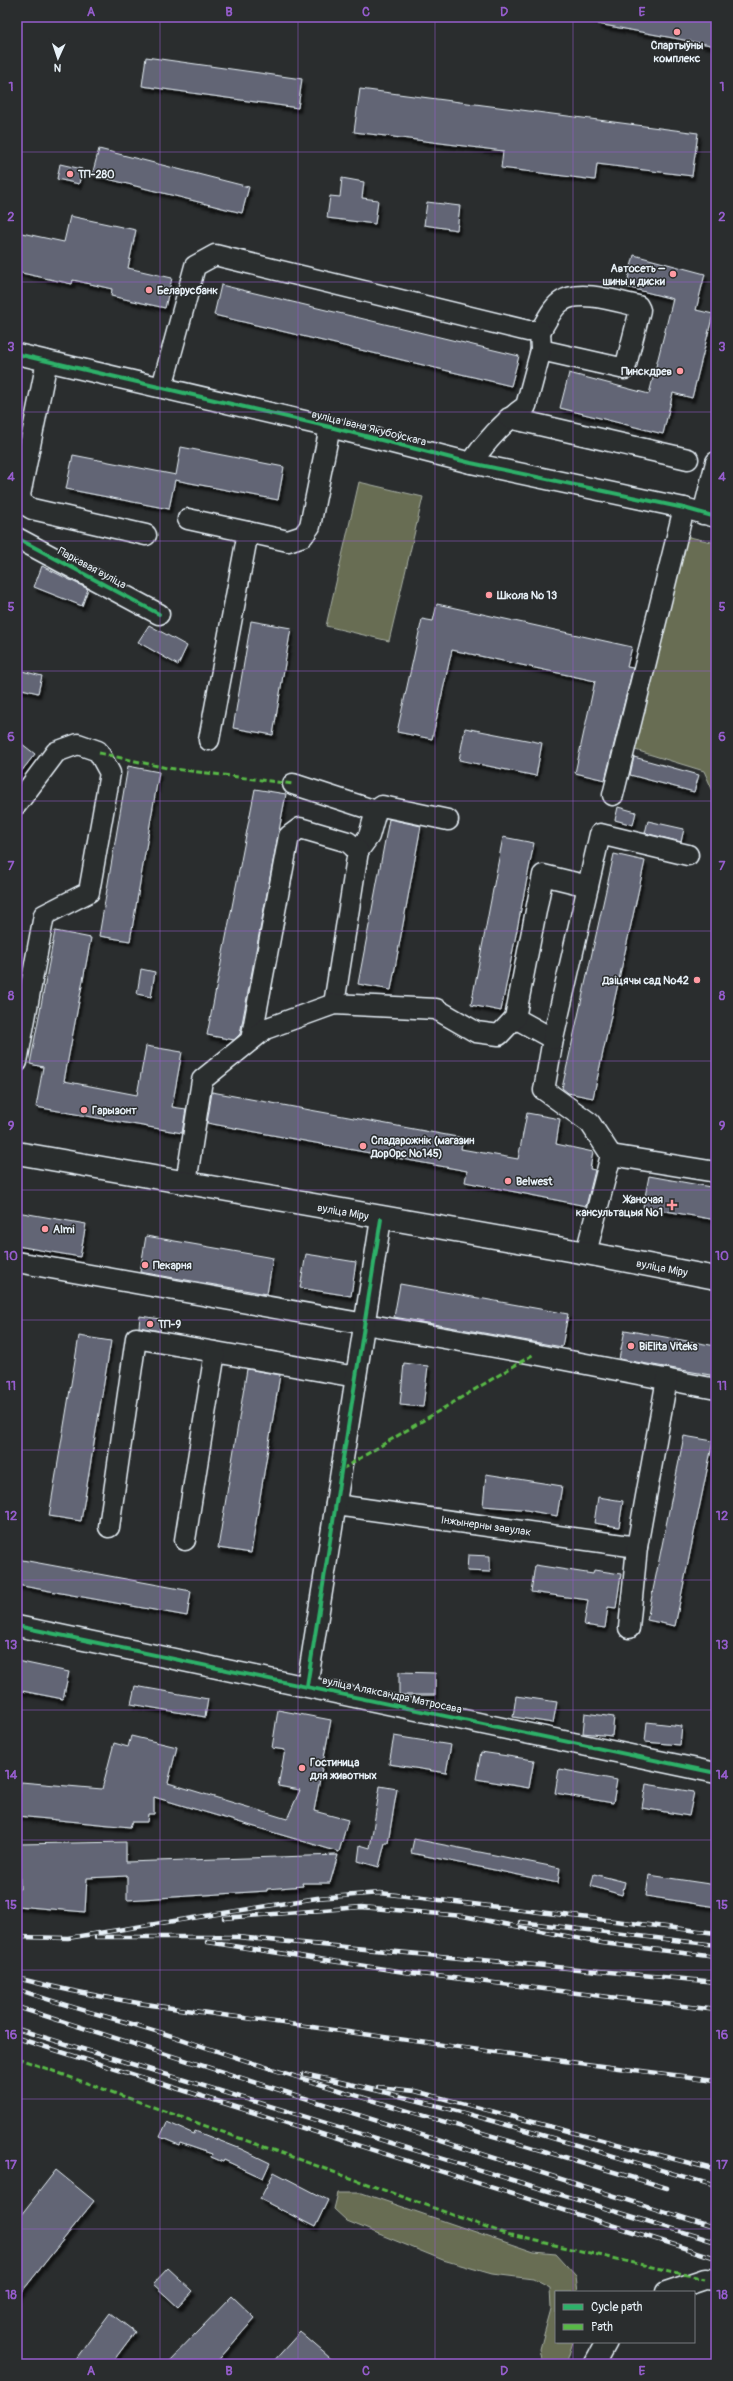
<svg xmlns="http://www.w3.org/2000/svg" width="733" height="2381" font-family="Pangolin,sans-serif">
<style>
.green{fill:#676d52;stroke:#a8afa5}
.building{fill:#626574;stroke:#e8f1f8;filter:url(#shadow)}
.lines{fill:none;stroke-linecap:round;stroke-linejoin:round}
.minor-casing{stroke:#e8f1f8;stroke-width:23}
.major-casing{stroke:#e8f1f8;stroke-width:25}
.minor{stroke:#2a2d2e;stroke-width:20}
.major{stroke:#2a2d2e;stroke-width:22}
.rail-casing{stroke:#e8f1f8;stroke-width:4.5}
.rail{stroke:#2a2d2e;stroke-width:3;stroke-dasharray:9;stroke-linecap:butt}
.quiet{stroke:#58b947;stroke-width:3;stroke-dasharray:6 3;stroke-linecap:butt}
.cycleway-casing{stroke:#2a2d2e;stroke-width:6}
.cycleway{stroke:#2db169;stroke-width:4}
.grid{fill:none;stroke:#965dcd;stroke-width:1;stroke-opacity:0.55}
.poi-dot{fill:#ff9aa2;stroke:#2a2d2e;stroke-width:1.5}
.labels{text-anchor:middle;dominant-baseline:central;stroke-width:3;stroke-linejoin:round;paint-order:stroke}
.poi-label{font-size:11px;font-weight:bold;fill:#e8f1f8;stroke:#2a2d2e;text-anchor:start}
.street-label{font-size:11px;fill:#e8f1f8;stroke:#2a2d2e}
.neatline{fill:none;stroke:#965dcd;stroke-width:1.5}
.grid-label{font-size:13px;text-anchor:middle;font-weight:bold;fill:#965dcd}
</style>
<defs>
<filter id="shadow"><feDropShadow dx="2.5" dy="4.5" stdDeviation="1" flood-color="#0009"/></filter>
</defs>
<rect width="100%" height="100%" fill="#2a2d2e"/>
<filter id="ink" filterUnits="userSpaceOnUse"><feTurbulence type="fractalNoise" baseFrequency=".025" numOctaves="2"/><feDisplacementMap in="SourceGraphic" scale="8" xChannelSelector="R" yChannelSelector="G"/><feConvolveMatrix kernelMatrix="1 2 1 2 8 2 1 2 1" color-interpolation-filters="sRGB"/></filter>
<g filter="url(#ink)">
<g class="green">
<path d="M 359,482 L 423,497 L 389,641 L 326,626 Z"/>
<path d="M 685,536 L 716,543 L 716,798 L 704,771 L 632,749 Z"/>
<path d="M 338,2193 L 362,2193 L 534,2252 L 556,2254 L 576,2276 L 578,2292 L 556,2292 L 556,2342 L 573,2342 L 566,2364 L 543,2364 L 540,2349 L 551,2309 L 550,2288 L 533,2279 L 492,2274 L 443,2260 L 347,2221 L 334,2209 Z"/>
</g>
<g class="building">
<path d="M 598,17 L 716,17 L 716,46 L 598,24 Z"/>
<path d="M 146,57 L 302,79 L 298,108 L 142,86 Z"/>
<path d="M 360,89 L 698,133 L 692,176 L 597,164 L 595,180 L 501,168 L 503,151 L 354,132 Z"/>
<path d="M 99,149 L 249,187 L 242,213 L 92,175 Z"/>
<path d="M 60,164 L 82,169 L 79,184 L 57,179 Z"/>
<path d="M 342,178 L 364,182 L 362,198 L 378,200 L 375,224 L 327,218 L 330,196 L 340,197 Z"/>
<path d="M 427,202 L 460,206 L 457,230 L 424,225 Z"/>
<path d="M 70,216 L 136,230 L 128,268 L 172,278 L 165,308 L 111,296 L 112,289 L 73,280 L 72,284 L 17,272 L 17,232 L 64,242 Z"/>
<path d="M 634,255 L 705,274 L 696,310 L 713,314 L 692,398 L 673,393 L 663,434 L 560,408 L 569,373 L 649,394 L 673,299 L 626,287 Z"/>
<path d="M 221,285 L 519,356 L 511,386 L 214,315 Z"/>
<path d="M 181,447 L 284,467 L 278,500 L 175,480 L 169,509 L 66,489 L 73,455 L 176,475 Z"/>
<path d="M 42,566 L 88,589 L 82,606 L 34,587 Z"/>
<path d="M 437,604 L 632,647 L 627,667 L 633,668 L 605,780 L 575,773 L 595,681 L 452,650 L 432,739 L 397,732 L 422,619 L 433,621 Z"/>
<path d="M 251,621 L 291,628 L 273,735 L 233,728 Z"/>
<path d="M 149,625 L 187,646 L 178,665 L 138,642 Z"/>
<path d="M 22,671 L 42,676 L 38,693 L 18,688 Z"/>
<path d="M 465,728 L 542,743 L 536,776 L 459,760 Z"/>
<path d="M 17,740 L 35,754 L 17,777 Z"/>
<path d="M 634,757 L 699,775 L 694,792 L 630,775 Z"/>
<path d="M 128,766 L 159,772 L 130,941 L 99,936 Z"/>
<path d="M 255,789 L 286,794 L 240,1034 L 234,1040 L 207,1035 Z"/>
<path d="M 618,807 L 636,812 L 633,825 L 615,820 Z"/>
<path d="M 389,819 L 421,826 L 391,990 L 358,984 Z"/>
<path d="M 648,821 L 684,829 L 681,842 L 645,833 Z"/>
<path d="M 503,837 L 534,843 L 501,1011 L 471,1005 Z"/>
<path d="M 614,854 L 645,861 L 593,1098 L 568,1093 L 562,1088 Z"/>
<path d="M 55,931 L 91,938 L 64,1081 L 137,1095 L 146,1046 L 182,1052 L 172,1107 L 186,1109 L 182,1133 L 36,1107 L 43,1067 L 30,1064 Z"/>
<path d="M 141,969 L 155,972 L 151,997 L 137,994 Z"/>
<path d="M 212,1092 L 463,1138 L 461,1149 L 518,1159 L 527,1113 L 560,1119 L 556,1144 L 593,1152 L 590,1169 L 595,1170 L 586,1206 L 465,1182 L 467,1171 L 207,1123 Z"/>
<path d="M 649,1176 L 716,1188 L 716,1220 L 643,1207 Z"/>
<path d="M 17,1212 L 86,1224 L 80,1257 L 17,1246 Z"/>
<path d="M 146,1236 L 273,1258 L 267,1294 L 140,1272 Z"/>
<path d="M 306,1254 L 356,1262 L 351,1296 L 300,1288 Z"/>
<path d="M 400,1284 L 568,1314 L 562,1347 L 394,1317 Z"/>
<path d="M 140,1316 L 161,1319 L 160,1331 L 139,1327 Z"/>
<path d="M 625,1330 L 716,1346 L 716,1376 L 619,1359 Z"/>
<path d="M 79,1336 L 111,1341 L 81,1521 L 49,1516 Z"/>
<path d="M 404,1363 L 428,1366 L 423,1407 L 400,1405 Z"/>
<path d="M 247,1369 L 280,1375 L 251,1553 L 218,1548 Z"/>
<path d="M 684,1436 L 713,1441 L 675,1626 L 647,1620 Z"/>
<path d="M 486,1474 L 562,1486 L 557,1516 L 521,1509 L 483,1506 Z"/>
<path d="M 598,1497 L 623,1501 L 619,1527 L 594,1523 Z"/>
<path d="M 468,1555 L 490,1556 L 490,1572 L 467,1571 Z"/>
<path d="M 17,1559 L 191,1591 L 187,1616 L 17,1585 Z"/>
<path d="M 535,1565 L 593,1574 L 594,1570 L 621,1574 L 616,1608 L 608,1607 L 605,1628 L 584,1625 L 588,1600 L 531,1592 Z"/>
<path d="M 17,1661 L 69,1672 L 63,1699 L 17,1690 Z"/>
<path d="M 399,1672 L 435,1673 L 435,1695 L 399,1695 Z"/>
<path d="M 135,1686 L 208,1699 L 205,1717 L 131,1704 Z"/>
<path d="M 516,1696 L 557,1702 L 553,1723 L 513,1717 Z"/>
<path d="M 278,1710 L 331,1720 L 314,1811 L 348,1820 L 339,1852 L 154,1797 L 154,1814 L 148,1814 L 147,1822 L 132,1822 L 130,1827 L 17,1816 L 21,1782 L 102,1789 L 114,1743 L 128,1747 L 131,1736 L 177,1747 L 168,1783 L 287,1819 L 300,1790 L 278,1786 L 285,1750 L 272,1748 Z"/>
<path d="M 585,1713 L 614,1717 L 612,1736 L 583,1733 Z"/>
<path d="M 647,1722 L 682,1726 L 680,1745 L 645,1742 Z"/>
<path d="M 394,1736 L 451,1745 L 446,1773 L 389,1764 Z"/>
<path d="M 481,1752 L 534,1760 L 529,1788 L 476,1779 Z"/>
<path d="M 559,1769 L 617,1780 L 613,1803 L 555,1793 Z"/>
<path d="M 646,1784 L 694,1792 L 689,1816 L 642,1808 Z"/>
<path d="M 380,1786 L 397,1789 L 388,1843 L 385,1843 L 379,1867 L 358,1861 L 360,1845 L 370,1848 Z"/>
<path d="M 414,1839 L 560,1868 L 558,1883 L 411,1853 Z"/>
<path d="M 126,1842 L 126,1862 L 338,1855 L 330,1883 L 302,1883 L 303,1886 L 267,1889 L 267,1891 L 127,1900 L 127,1876 L 87,1878 L 85,1912 L 17,1906 L 17,1889 L 20,1889 L 19,1844 Z"/>
<path d="M 594,1874 L 625,1882 L 622,1895 L 591,1886 Z"/>
<path d="M 649,1875 L 716,1885 L 716,1907 L 646,1896 Z"/>
<path d="M 167,2122 L 194,2134 L 195,2131 L 241,2149 L 270,2163 L 263,2178 L 224,2160 L 223,2162 L 211,2157 L 212,2154 L 180,2143 L 179,2145 L 160,2137 Z"/>
<path d="M 56,2170 L 94,2201 L 17,2298 L 17,2220 Z"/>
<path d="M 274,2172 L 328,2200 L 315,2227 L 260,2199 Z"/>
<path d="M 168,2268 L 193,2291 L 178,2307 L 153,2284 Z"/>
<path d="M 232,2296 L 255,2318 L 215,2364 L 166,2364 Z"/>
<path d="M 110,2313 L 135,2332 L 111,2364 L 72,2364 Z"/>
<path d="M 300,2332 L 337,2364 L 271,2364 Z"/>
</g>
<g class="lines">
<g class="minor-casing">
<g id="minor">
<path d="M 540,331 C 546,322 553,306 562,301 C 579,289 619,302 638,306 L 640,310 L 625,369 L 541,350"/>
<path d="M 17,354 L 330,427 L 471,463 L 684,508 L 716,517"/>
<path d="M 47,361 L 20,495 L 22,503 L 32,509 L 146,535"/>
<path d="M 162,387 L 195,266 L 215,255 L 528,331 L 540,331 L 541,350 L 526,406 C 503,422 487,440 471,463"/>
<path d="M 509,418 L 688,459"/>
<path d="M 703,514 L 716,462"/>
<path d="M 188,519 L 248,532"/>
<path d="M 17,538 L 159,614"/>
<path d="M 209,740 L 248,532 L 288,541 L 303,536 L 310,526 L 330,427"/>
<path d="M 293,784 L 376,811"/>
<path d="M 613,795 L 684,508"/>
<path d="M 17,804 L 56,752 L 78,744 L 98,751 L 110,773 L 89,892 L 44,915 L 17,1062"/>
<path d="M 358,851 L 369,836 L 376,811 L 382,806 L 448,820"/>
<path d="M 588,886 L 600,834 L 688,855"/>
<path d="M 515,1018 L 553,1039 L 544,1090 L 590,1123 L 611,1155"/>
<path d="M 251,1040 L 289,836 L 300,828 L 348,842 L 358,851 L 334,1004"/>
<path d="M 186,1183 L 202,1080 L 265,1029 L 334,1004 L 436,1009 L 476,1032 L 499,1035 L 515,1018 L 543,875 L 588,886 L 553,1039"/>
<path d="M 586,1253 L 611,1155 L 716,1172"/>
<path d="M 17,1262 L 534,1354 L 716,1389"/>
<path d="M 336,1505 L 637,1547"/>
<path d="M 109,1527 L 136,1338 L 356,1377"/>
<path d="M 185,1540 L 215,1352"/>
<path d="M 17,1626 L 716,1773"/>
<path d="M 629,1628 L 637,1547 L 667,1379"/>
<path d="M 307,1686 L 381,1219"/>
<path d="M 666,2292 L 705,2279 L 716,2280"/>
<path d="M 594,2364 L 606,2342"/>
</g>
</g>
<g class="major-casing">
<path id="major" d="M 17,1153 L 586,1253 L 716,1278"/>
</g>
<use href="#minor" class="minor"/>
<use href="#major" class="major"/>
<g class="rail-casing">
<g id="rail">
<path d="M 224,1918 L 361,1907 L 463,1916 L 602,1943 L 716,1957"/>
<path d="M 520,1922 L 716,1945"/>
<path d="M 17,1937 L 68,1938 L 317,1898 L 380,1893 L 716,1933"/>
<path d="M 96,1937 L 237,1937 L 716,1982"/>
<path d="M 207,1942 L 404,1972 L 716,2010"/>
<path d="M 17,1978 C 108,2002 204,2012 297,2025 C 437,2044 576,2064 716,2080"/>
<path d="M 17,1989 C 74,2010 133,2022 190,2042 C 347,2096 508,2139 667,2188"/>
<path d="M 17,2007 L 716,2228"/>
<path d="M 17,2029 L 716,2242"/>
<path d="M 17,2038 L 716,2258"/>
<path d="M 303,2074 C 441,2102 580,2147 716,2186"/>
<path d="M 378,2087 L 415,2091 L 716,2170"/>
</g>
</g>
<use href="#rail" class="rail"/>
<g class="quiet">
<path d="M 99,753 L 167,768 L 293,784"/>
<path d="M 342,1469 L 534,1354"/>
<path d="M 17,2058 L 506,2234 L 705,2279"/>
</g>
<g class="cycleway-casing">
<g id="cycleway">
<path d="M 17,354 L 330,427 L 471,463 L 684,508 L 716,517"/>
<path d="M 17,538 L 159,614"/>
<path d="M 17,1626 L 716,1773"/>
<path d="M 307,1686 L 381,1219"/>
</g>
</g>
<use href="#cycleway" class="cycleway"/>
</g>
</g>
<path class="grid" d="M 160,17 L 160,2364M 298,17 L 298,2364M 435,17 L 435,2364M 573,17 L 573,2292M 17,152 L 716,152M 17,282 L 716,282M 17,412 L 716,412M 17,541 L 716,541M 17,671 L 716,671M 17,801 L 716,801M 17,931 L 716,931M 17,1061 L 716,1061M 17,1190 L 716,1190M 17,1320 L 716,1320M 17,1450 L 716,1450M 17,1580 L 716,1580M 17,1710 L 716,1710M 17,1840 L 716,1840M 17,1970 L 716,1970M 17,2099 L 716,2099M 17,2229 L 716,2229M 573,2342 L 573,2364"/>
<g class="poi-dot">
<circle cx="677" cy="32" r="4"/>
<circle cx="70" cy="174" r="4"/>
<circle cx="673" cy="274" r="4"/>
<circle cx="149" cy="290" r="4"/>
<circle cx="680" cy="371" r="4"/>
<circle cx="489" cy="595" r="4"/>
<circle cx="697" cy="980" r="4"/>
<circle cx="84" cy="1110" r="4"/>
<circle cx="363" cy="1146" r="4"/>
<circle cx="508" cy="1181" r="4"/>
<path d="M670 1199h4v4h4v4h-4v4h-4v-4h-4v-4h4z"/>
<circle cx="45" cy="1229" r="4"/>
<circle cx="145" cy="1265" r="4"/>
<circle cx="150" cy="1324" r="4"/>
<circle cx="631" cy="1346" r="4"/>
<circle cx="302" cy="1768" r="4"/>
</g>
<g class="labels">
<g class="poi-label">
<text x="677" y="45" text-anchor="middle">Спартыўны<tspan x="677" dy="13">комплекс</tspan></text>
<text x="78" y="174">ТП-280</text>
<text x="665" y="268" text-anchor="end">Автосеть –<tspan x="665" dy="13">шины и диски</tspan></text>
<text x="157" y="290">Беларусбанк</text>
<text x="672" y="371" text-anchor="end">Пинскдрев</text>
<text x="497" y="595">Школа № 13</text>
<text x="689" y="980" text-anchor="end">Дзіцячы сад №42</text>
<text x="92" y="1110">Гарызонт</text>
<text x="371" y="1140">Спадарожнік (магазин<tspan x="371" dy="13">ДорОрс №145)</tspan></text>
<text x="516" y="1181">Belwest</text>
<text x="663" y="1199" text-anchor="end">Жаночая<tspan x="663" dy="13">кансультацыя №1</tspan></text>
<text x="53" y="1229">Almi</text>
<text x="153" y="1265">Пекарня</text>
<text x="158" y="1324">ТП-9</text>
<text x="639" y="1346">BiElita Viteks</text>
<text x="310" y="1762">Гостиница<tspan x="310" dy="13">для животных</tspan></text>
</g>
<g class="street-label">
<text transform="translate(369 428) rotate(14)">вуліца Івана Якубоўскага</text>
<text transform="translate(92 568) rotate(28)">Паркавая вуліца</text>
<text transform="translate(343 1212) rotate(10)">вуліца Міру</text>
<text transform="translate(662 1268) rotate(11)">вуліца Міру</text>
<text transform="translate(486 1526) rotate(8)">Інжынерны завулак</text>
<text transform="translate(392 1695) rotate(12)">вуліца Аляксандра Матросава</text>
</g>
</g>
<rect width="733" height="2381" fill="none" stroke="#2a2d2e" stroke-width="44"/>
<rect x="555" y="2291" width="140" height="52" fill="#2a2d2e" stroke="#767b7f"/>
<rect x="563" y="2304" width="20" height="6" fill="#2db169" stroke="#767b7f"/>
<text x="591" y="2311" font-size="12" fill="#e8f1f8">Cycle path</text>
<rect x="563" y="2324" width="20" height="6" fill="#58b947" stroke="#767b7f"/>
<text x="591" y="2331" font-size="12" fill="#e8f1f8">Path</text>
<g transform="translate(58 58) rotate(183)" stroke="#2a2d2e" stroke-width="3" paint-order="stroke">
<path d="M0-3L7 15L0 10L-7 15Z" fill="#e8f1f8"/>
<text y="-6" font-size="11" font-weight="bold" text-anchor="middle" fill="#e8f1f8">N</text>
</g>
<rect x="22" y="22" width="689" height="2337" class="neatline"/>
<g class="grid-label">
<text x="91" y="16">A</text>
<text x="229" y="16">B</text>
<text x="366" y="16">C</text>
<text x="504" y="16">D</text>
<text x="642" y="16">E</text>
<text x="11" y="91">1</text>
<text x="722" y="91">1</text>
<text x="11" y="221">2</text>
<text x="722" y="221">2</text>
<text x="11" y="351">3</text>
<text x="722" y="351">3</text>
<text x="11" y="481">4</text>
<text x="722" y="481">4</text>
<text x="11" y="611">5</text>
<text x="722" y="611">5</text>
<text x="11" y="741">6</text>
<text x="722" y="741">6</text>
<text x="11" y="870">7</text>
<text x="722" y="870">7</text>
<text x="11" y="1000">8</text>
<text x="722" y="1000">8</text>
<text x="11" y="1130">9</text>
<text x="722" y="1130">9</text>
<text x="11" y="1260">10</text>
<text x="722" y="1260">10</text>
<text x="11" y="1390">11</text>
<text x="722" y="1390">11</text>
<text x="11" y="1520">12</text>
<text x="722" y="1520">12</text>
<text x="11" y="1649">13</text>
<text x="722" y="1649">13</text>
<text x="11" y="1779">14</text>
<text x="722" y="1779">14</text>
<text x="11" y="1909">15</text>
<text x="722" y="1909">15</text>
<text x="11" y="2039">16</text>
<text x="722" y="2039">16</text>
<text x="11" y="2169">17</text>
<text x="722" y="2169">17</text>
<text x="11" y="2299">18</text>
<text x="722" y="2299">18</text>
<text x="91" y="2375">A</text>
<text x="229" y="2375">B</text>
<text x="366" y="2375">C</text>
<text x="504" y="2375">D</text>
<text x="642" y="2375">E</text>
</g>
</svg>
